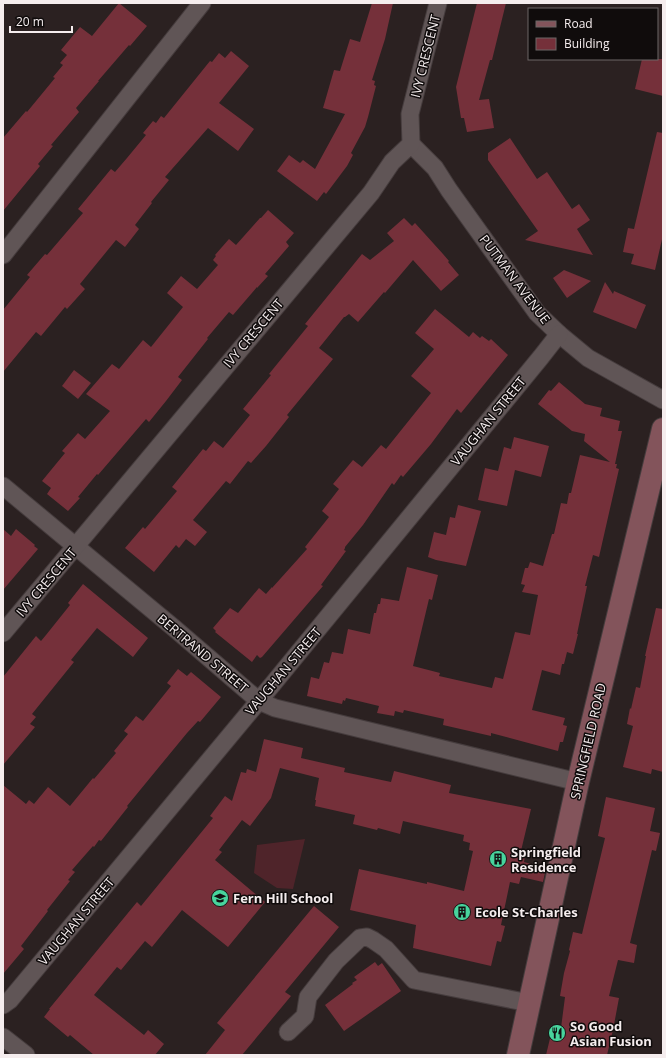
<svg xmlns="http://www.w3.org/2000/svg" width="666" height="1058" font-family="'Open Sans',sans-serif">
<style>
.green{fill:#4f242a}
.building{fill:#75303a}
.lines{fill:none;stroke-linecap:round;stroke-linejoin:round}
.street-casing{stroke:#453c3d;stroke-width:19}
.secondary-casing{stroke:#453c3d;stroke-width:24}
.street{stroke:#605556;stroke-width:17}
.secondary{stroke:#83545b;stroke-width:22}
.labels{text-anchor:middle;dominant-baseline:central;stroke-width:3;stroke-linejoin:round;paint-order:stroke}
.street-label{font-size:13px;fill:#f5edee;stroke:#100c0c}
.poi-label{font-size:13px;font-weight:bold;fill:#f5edee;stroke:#100c0c;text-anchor:start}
</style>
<rect width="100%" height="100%" fill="#2b2121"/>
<path class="green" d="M 305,839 L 293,889 L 277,888 L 254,873 L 257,845 Z"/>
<g class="building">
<path d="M 119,3 L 147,26 L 130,46 L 129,45 L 98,81 L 99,81 L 76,108 L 79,112 L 51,145 L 53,146 L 38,164 L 40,166 L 3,211 L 3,138 L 26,111 L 27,112 L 55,78 L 53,77 L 63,65 L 60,63 L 67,55 L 61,50 L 80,27 L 92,36 Z"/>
<path d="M 372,3 L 393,3 L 385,39 L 372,80 L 375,81 L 374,85 L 376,86 L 368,117 L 365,127 L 351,153 L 353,155 L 347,166 L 326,194 L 324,192 L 317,201 L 277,171 L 289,155 L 300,163 L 303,160 L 315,169 L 345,114 L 323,108 L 334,70 L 340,71 L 350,39 L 360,42 Z"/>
<path d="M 477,3 L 506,3 L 492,60 L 490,60 L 479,100 L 489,99 L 494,128 L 467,132 L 464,118 L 461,118 L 456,87 Z"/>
<path d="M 231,51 L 249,66 L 219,103 L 254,129 L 238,151 L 208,128 L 165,177 L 169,180 L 151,202 L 152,203 L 135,225 L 139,229 L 125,247 L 116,240 L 80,284 L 85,289 L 67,309 L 65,307 L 41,336 L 36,332 L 3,372 L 3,310 L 30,277 L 27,275 L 45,254 L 47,255 L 83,213 L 78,209 L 111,169 L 115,172 L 127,158 L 146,135 L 143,133 L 153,121 L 156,123 L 161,116 L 164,118 L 210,61 L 212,62 L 219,53 L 225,58 Z"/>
<path d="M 642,59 L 663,59 L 663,96 L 635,89 Z"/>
<path d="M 657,132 L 663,133 L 663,235 L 655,270 L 631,264 L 634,254 L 623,252 L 628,228 L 634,229 Z"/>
<path d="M 510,138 L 537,179 L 547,172 L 572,209 L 579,204 L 590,220 L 577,229 L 593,255 L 525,240 L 538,231 L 488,160 L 488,153 Z"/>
<path d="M 268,210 L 294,233 L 286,242 L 289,246 L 265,274 L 268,276 L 257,288 L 257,287 L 233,315 L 229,312 L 207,338 L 208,339 L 178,377 L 182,380 L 166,401 L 149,422 L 146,419 L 98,475 L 97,474 L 78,497 L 80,498 L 68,511 L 47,494 L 51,488 L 42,481 L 65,453 L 62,451 L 78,433 L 85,439 L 110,411 L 86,394 L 112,364 L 119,369 L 143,340 L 151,347 L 183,307 L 167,293 L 181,276 L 197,289 L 218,265 L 213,260 L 216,256 L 215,255 L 229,239 L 236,245 L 260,218 L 261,218 Z"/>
<path d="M 404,218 L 412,226 L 415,223 L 443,254 L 449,261 L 448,262 L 459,275 L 441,291 L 413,260 L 385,293 L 384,292 L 358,322 L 349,314 L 345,317 L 344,317 L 319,348 L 333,359 L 287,415 L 289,417 L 266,446 L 251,463 L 248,461 L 230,484 L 226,481 L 193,520 L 207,532 L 195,546 L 186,539 L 179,548 L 176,545 L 154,572 L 125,548 L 143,527 L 145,529 L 177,491 L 172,487 L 203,449 L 206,451 L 214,441 L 223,448 L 250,415 L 243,409 L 271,375 L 269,374 L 308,326 L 305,324 L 362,254 L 370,260 L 394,241 L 387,233 Z"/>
<path d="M 564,270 L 591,281 L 567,298 L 553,278 Z"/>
<path d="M 605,282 L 613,294 L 614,291 L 646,305 L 636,329 L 593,312 Z"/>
<path d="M 435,309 L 469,337 L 473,332 L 480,338 L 482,336 L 489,341 L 491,339 L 508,355 L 461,413 L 457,409 L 431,444 L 403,477 L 401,475 L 394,485 L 392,483 L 363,525 L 345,547 L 345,548 L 344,550 L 346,551 L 321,585 L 323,586 L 262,657 L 260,658 L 257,655 L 252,662 L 215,632 L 216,631 L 213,628 L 230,608 L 238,613 L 259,588 L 266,594 L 272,587 L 272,588 L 307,549 L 305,547 L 329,517 L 322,511 L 339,489 L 333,484 L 353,460 L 362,467 L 381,445 L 386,449 L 431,393 L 411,376 L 434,349 L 415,333 Z"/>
<path d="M 74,370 L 91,383 L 78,399 L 62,386 Z"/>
<path d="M 559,382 L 585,404 L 602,408 L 600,416 L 620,421 L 618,431 L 622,431 L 615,464 L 617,464 L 616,468 L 619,469 L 599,557 L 593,555 L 585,586 L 587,586 L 577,634 L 578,634 L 573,654 L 567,652 L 564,664 L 562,664 L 560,675 L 542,670 L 532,710 L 565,718 L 563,725 L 567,726 L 563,742 L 560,742 L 558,751 L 491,733 L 491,736 L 443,725 L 444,719 L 404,710 L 403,713 L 395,711 L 394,716 L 377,713 L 379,706 L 346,698 L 345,701 L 343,700 L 342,704 L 307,696 L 311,677 L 319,679 L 324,662 L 329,663 L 332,652 L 343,654 L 348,629 L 370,634 L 374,613 L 376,613 L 378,604 L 380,604 L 381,598 L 399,601 L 407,567 L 438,575 L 432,600 L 429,599 L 413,666 L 440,673 L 439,676 L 492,688 L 495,677 L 503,679 L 515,632 L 530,635 L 538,595 L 522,592 L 525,585 L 521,584 L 525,568 L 528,568 L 530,562 L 543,566 L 552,534 L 554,534 L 561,503 L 567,504 L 569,493 L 571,493 L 580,455 L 610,462 L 584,441 L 585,434 L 572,431 L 538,404 L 549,390 L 551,391 Z"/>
<path d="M 514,437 L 549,446 L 541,477 L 515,470 L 507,506 L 478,500 L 485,468 L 498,471 L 504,447 L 511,449 Z"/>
<path d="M 458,505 L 481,511 L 466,566 L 436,560 L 428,557 L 434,532 L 446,535 L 450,517 L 455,518 Z"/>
<path d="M 3,529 L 11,536 L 16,529 L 35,545 L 34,546 L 38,549 L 3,590 Z"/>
<path d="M 83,584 L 148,638 L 133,657 L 97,628 L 71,660 L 74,662 L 32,714 L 36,717 L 30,724 L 35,727 L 3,765 L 3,677 L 36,636 L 41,641 L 46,635 L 70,605 L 68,603 Z"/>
<path d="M 656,608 L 663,609 L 663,772 L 652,769 L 651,774 L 623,767 L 633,726 L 627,724 L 630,708 L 631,709 L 636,687 L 640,688 L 646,656 L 645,656 Z"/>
<path d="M 178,669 L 187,676 L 191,672 L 221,697 L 200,722 L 198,721 L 187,733 L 159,767 L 127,806 L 128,807 L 101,841 L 99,840 L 94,847 L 93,846 L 72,870 L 75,872 L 68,880 L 70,881 L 47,910 L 48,911 L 21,946 L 24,949 L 3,974 L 3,785 L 26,804 L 29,800 L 34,804 L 48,787 L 70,806 L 93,778 L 94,779 L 116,753 L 114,751 L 128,734 L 124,731 L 136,716 L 143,721 L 171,686 L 167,683 Z"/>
<path d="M 264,739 L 303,748 L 301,758 L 345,768 L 344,772 L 391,782 L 394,771 L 451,785 L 449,793 L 531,809 L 520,855 L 525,856 L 524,862 L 546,868 L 543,882 L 521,877 L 519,884 L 510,882 L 501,925 L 505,926 L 501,942 L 497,941 L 491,966 L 413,948 L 416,925 L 350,910 L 359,869 L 427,884 L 427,882 L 464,891 L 473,851 L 469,850 L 470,843 L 463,841 L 464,835 L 403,821 L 400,834 L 378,828 L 377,830 L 353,824 L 355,815 L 315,806 L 316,800 L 315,800 L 319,778 L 280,768 L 271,798 L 250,826 L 242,820 L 219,850 L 222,852 L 215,860 L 265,902 L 228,947 L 182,910 L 152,947 L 145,941 L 121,970 L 117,967 L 94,995 L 144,1035 L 148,1030 L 164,1044 L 155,1055 L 94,1055 L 70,1035 L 68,1037 L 44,1017 L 50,1009 L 49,1009 L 137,902 L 141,906 L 213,818 L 210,816 L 225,796 L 232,801 L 241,772 L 246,773 L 247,769 L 256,772 Z"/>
<path d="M 606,797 L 655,808 L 650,831 L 660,833 L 656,851 L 652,850 L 630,943 L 637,945 L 634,963 L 618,960 L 609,996 L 619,998 L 613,1030 L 607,1055 L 546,1055 L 553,1026 L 561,1028 L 565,997 L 560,996 L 564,973 L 570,951 L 569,950 L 573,932 L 582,934 L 605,838 L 598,836 Z"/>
<path d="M 314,906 L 339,927 L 285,992 L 291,996 L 242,1055 L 205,1055 L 225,1030 L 217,1023 Z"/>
<path d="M 375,962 L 378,966 L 382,963 L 401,991 L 344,1031 L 325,1005 L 353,984 L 352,983 L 357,980 L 354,977 Z"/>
</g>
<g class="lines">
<g class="street-casing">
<g id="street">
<path d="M 411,144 L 435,168 L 449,190 L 537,313 L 559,334 L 588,358 L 663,400"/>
<path d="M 3,255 L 202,3"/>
<path d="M 3,486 L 174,628 L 259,701 L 275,708 L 578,782"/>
<path d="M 3,633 L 371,193 L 392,162 L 411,144 L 410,114 L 438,3"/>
<path d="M 3,1005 L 10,1000 L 272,685 L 541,357 L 559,334"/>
<path d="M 288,1032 L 305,1016 L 308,997 L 336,961 L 360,938 L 367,937 L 373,940 L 386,949 L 414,980 L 529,1003"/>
<path d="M 3,1037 L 26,1055"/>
</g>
</g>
<g class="secondary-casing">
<path id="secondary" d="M 518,1055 L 578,782 L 663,429"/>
</g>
<use href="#street" class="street"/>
<use href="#secondary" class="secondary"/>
</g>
<defs>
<g id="building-disc" transform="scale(0.9)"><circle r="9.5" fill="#48d49d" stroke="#100c0c"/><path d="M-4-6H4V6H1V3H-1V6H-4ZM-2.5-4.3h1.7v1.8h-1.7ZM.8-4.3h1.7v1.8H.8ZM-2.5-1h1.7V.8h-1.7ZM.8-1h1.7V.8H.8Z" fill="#111"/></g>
<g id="school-disc" transform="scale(0.9)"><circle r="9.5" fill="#48d49d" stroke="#100c0c"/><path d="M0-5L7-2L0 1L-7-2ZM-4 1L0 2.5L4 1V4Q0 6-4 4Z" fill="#111"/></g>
<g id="restaurant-disc" transform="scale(0.9)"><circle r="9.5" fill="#48d49d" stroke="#100c0c"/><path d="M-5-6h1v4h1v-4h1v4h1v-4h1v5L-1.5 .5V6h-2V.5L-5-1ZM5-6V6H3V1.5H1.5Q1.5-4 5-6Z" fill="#111"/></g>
</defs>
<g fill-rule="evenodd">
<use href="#building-disc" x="498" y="859"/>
<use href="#school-disc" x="220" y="898"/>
<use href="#building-disc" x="462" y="912"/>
<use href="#restaurant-disc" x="557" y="1033"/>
</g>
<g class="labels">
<g class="street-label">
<text transform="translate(425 56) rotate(-76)">IVY CRESCENT</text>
<text transform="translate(515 279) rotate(53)">PUTMAN AVENUE</text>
<text transform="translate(253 333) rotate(-50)">IVY CRESCENT</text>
<text transform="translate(488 421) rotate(-51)">VAUGHAN STREET</text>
<text transform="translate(46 582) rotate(-50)">IVY CRESCENT</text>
<text transform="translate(203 653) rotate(40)">BERTRAND STREET</text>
<text transform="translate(283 671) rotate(-50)">VAUGHAN STREET</text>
<text transform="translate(588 741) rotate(-77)">SPRINGFIELD ROAD</text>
<text transform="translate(76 921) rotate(-50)">VAUGHAN STREET</text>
</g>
<g class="poi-label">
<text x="511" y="852">Springfield<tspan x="511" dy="15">Residence</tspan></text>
<text x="233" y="898">Fern Hill School</text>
<text x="475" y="912">Ecole St-Charles</text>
<text x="570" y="1026">So Good<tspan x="570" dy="15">Asian Fusion</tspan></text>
</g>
</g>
<rect width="666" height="1058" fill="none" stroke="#f5edee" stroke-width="8"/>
<rect x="528" y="8" width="130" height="52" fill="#100c0c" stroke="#6c6666"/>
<rect x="536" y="21" width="20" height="6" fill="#83545b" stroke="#6c6666"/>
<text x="564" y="28" font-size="12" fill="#f5edee">Road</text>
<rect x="536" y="38" width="20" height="12" fill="#75303a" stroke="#6c6666"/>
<text x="564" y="48" font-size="12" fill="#f5edee">Building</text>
<path d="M10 26v6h62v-6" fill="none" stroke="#f5edee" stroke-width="2"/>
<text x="16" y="26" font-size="12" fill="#f5edee" stroke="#100c0c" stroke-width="3" paint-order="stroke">20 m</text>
</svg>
